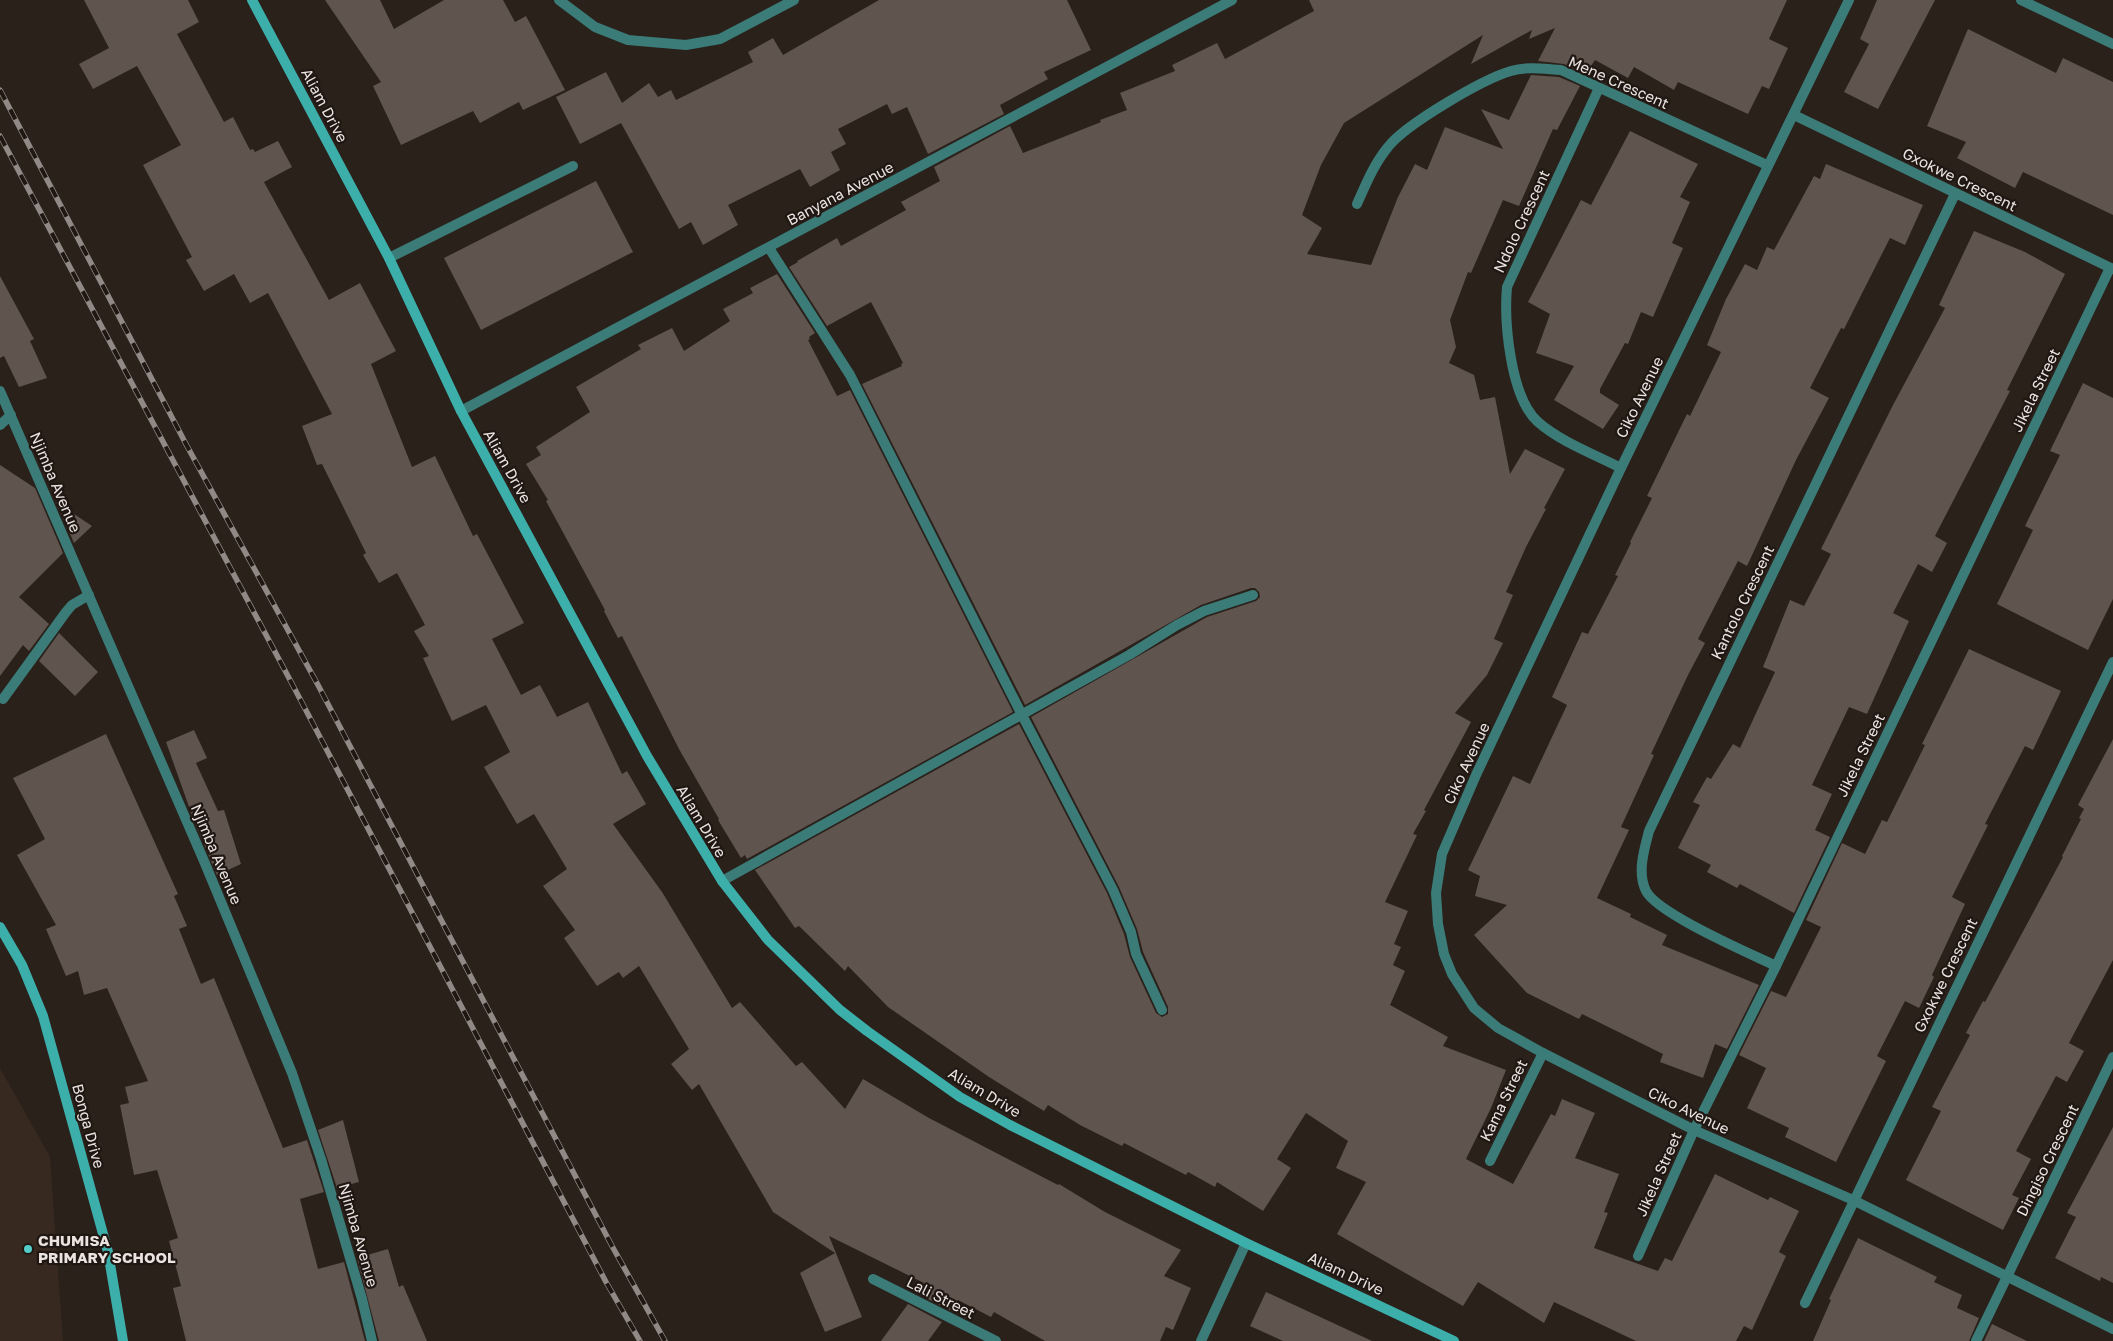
<svg xmlns="http://www.w3.org/2000/svg" width="2113" height="1341" font-family="'Golos Text',sans-serif">
<style>
.built{fill:#372920}
.building{fill:#5f544e}
.lines{fill:none;stroke-linecap:round;stroke-linejoin:round}
.lane{stroke:#3b7c79;stroke-width:10}
.street{stroke:#3b7c79;stroke-width:10}
.secondary{stroke:#3dafab;stroke-width:10}
.rail-casing{stroke:#918985;stroke-width:5.5}
.rail{stroke:#201712;stroke-width:4;stroke-dasharray:11;stroke-linecap:butt}
.poi-dot{fill:#54cdc8;stroke:#201712;stroke-width:2}
.labels{text-anchor:middle;dominant-baseline:central;stroke-width:4.5;stroke-linejoin:round;paint-order:stroke}
.street-label{font-size:15px;fill:#eae3e0;stroke:#201712}
.poi-label{font-size:15px;font-weight:bold;fill:#eae3e0;stroke:#201712;text-anchor:start}
</style>
<rect width="100%" height="100%" fill="#2a211b"/>
<path class="built" d="M 0,1068 L 50,1157 L 63,1341 L 0,1341 Z"/>
<g class="building">
<path d="M 84,0 L 188,0 L 199,22 L 177,34 L 224,122 L 233,117 L 250,150 L 253,149 L 255,152 L 278,141 L 292,167 L 264,182 L 329,300 L 360,283 L 396,351 L 371,364 L 412,467 L 435,456 L 473,536 L 477,534 L 524,623 L 492,639 L 521,695 L 540,685 L 557,717 L 588,702 L 622,774 L 627,771 L 646,804 L 613,824 L 662,892 L 732,1008 L 740,1002 L 796,1066 L 802,1062 L 845,1109 L 863,1079 L 929,1118 L 1058,1185 L 1059,1184 L 1105,1212 L 1181,1250 L 1164,1276 L 1191,1288 L 1173,1330 L 1166,1327 L 1160,1341 L 1045,1341 L 994,1312 L 991,1317 L 958,1300 L 950,1310 L 916,1293 L 924,1283 L 829,1236 L 862,1317 L 825,1332 L 800,1273 L 835,1253 L 773,1212 L 699,1084 L 692,1090 L 671,1064 L 689,1049 L 639,966 L 623,978 L 619,972 L 597,986 L 564,938 L 575,930 L 543,886 L 567,869 L 534,814 L 517,824 L 484,767 L 510,752 L 486,705 L 452,721 L 423,658 L 429,656 L 414,631 L 425,625 L 397,573 L 379,583 L 363,555 L 366,553 L 322,464 L 317,465 L 302,426 L 332,414 L 268,293 L 250,303 L 234,274 L 204,291 L 186,260 L 192,257 L 143,165 L 181,145 L 137,66 L 93,89 L 79,64 L 109,48 Z"/>
<path d="M 325,0 L 380,0 L 394,29 L 444,0 L 503,0 L 515,22 L 526,16 L 565,90 L 523,110 L 519,102 L 480,123 L 473,111 L 401,145 L 373,86 L 381,82 Z"/>
<path d="M 879,0 L 1067,0 L 1091,50 L 1044,72 L 1048,79 L 1000,105 L 1004,114 L 928,154 L 907,107 L 892,114 L 887,104 L 838,129 L 846,144 L 831,152 L 840,170 L 810,187 L 800,169 L 728,205 L 738,225 L 703,245 L 691,222 L 679,229 L 621,123 L 580,144 L 556,97 L 606,72 L 622,103 L 649,83 L 658,97 L 671,90 L 676,100 L 753,62 L 748,52 L 773,38 L 783,55 Z"/>
<path d="M 1309,0 L 1787,0 L 1769,39 L 1788,48 L 1769,89 L 1762,86 L 1748,114 L 1678,82 L 1674,90 L 1634,67 L 1628,78 L 1595,60 L 1586,74 L 1564,64 L 1538,61 L 1555,28 L 1529,39 L 1532,30 L 1471,64 L 1483,35 L 1344,123 L 1321,165 L 1302,215 L 1322,228 L 1307,254 L 1371,265 L 1398,197 L 1415,164 L 1427,170 L 1445,127 L 1503,149 L 1481,109 L 1509,120 L 1531,75 L 1559,77 L 1580,86 L 1557,130 L 1553,129 L 1519,206 L 1503,200 L 1471,273 L 1468,272 L 1450,320 L 1456,347 L 1449,363 L 1474,375 L 1480,400 L 1495,397 L 1510,474 L 1525,449 L 1565,469 L 1544,508 L 1546,509 L 1526,547 L 1506,592 L 1513,595 L 1494,639 L 1503,643 L 1487,675 L 1455,713 L 1471,722 L 1424,810 L 1426,811 L 1413,834 L 1417,835 L 1385,902 L 1408,911 L 1394,944 L 1401,947 L 1393,965 L 1405,971 L 1390,1005 L 1448,1037 L 1443,1046 L 1506,1070 L 1491,1108 L 1466,1159 L 1513,1184 L 1551,1114 L 1555,1116 L 1562,1099 L 1595,1113 L 1575,1158 L 1619,1174 L 1604,1212 L 1608,1213 L 1594,1248 L 1658,1271 L 1665,1258 L 1672,1261 L 1715,1174 L 1768,1200 L 1770,1197 L 1799,1211 L 1779,1252 L 1786,1256 L 1752,1330 L 1744,1326 L 1736,1341 L 1636,1341 L 1554,1302 L 1544,1323 L 1478,1282 L 1463,1306 L 1337,1234 L 1366,1182 L 1336,1168 L 1348,1141 L 1306,1113 L 1277,1159 L 1291,1168 L 1263,1211 L 1217,1182 L 1215,1187 L 1188,1172 L 1186,1175 L 1124,1143 L 1122,1146 L 1080,1125 L 1048,1105 L 1044,1111 L 989,1077 L 888,1007 L 848,966 L 845,971 L 799,926 L 795,928 L 755,870 L 1019,724 L 1107,893 L 1124,934 L 1130,957 L 1156,1013 L 1162,1017 L 1168,1014 L 1168,1007 L 1143,952 L 1137,929 L 1119,887 L 1031,717 L 1207,617 L 1256,601 L 1260,597 L 1259,592 L 1255,588 L 1251,588 L 1201,605 L 1025,705 L 862,384 L 902,366 L 901,364 L 903,363 L 871,302 L 827,326 L 789,267 L 798,262 L 797,261 L 837,238 L 841,246 L 906,210 L 901,202 L 940,181 L 934,167 L 1010,126 L 1023,153 L 1101,122 L 1100,120 L 1127,110 L 1120,93 L 1175,71 L 1172,65 L 1217,43 L 1225,59 L 1314,11 Z"/>
<path d="M 1877,0 L 1935,0 L 1878,109 L 1844,92 L 1869,44 L 1860,39 Z"/>
<path d="M 1968,29 L 2056,73 L 2063,58 L 2113,82 L 2113,215 L 2023,172 L 2015,188 L 1957,158 L 1966,142 L 1927,126 Z"/>
<path d="M 1630,131 L 1698,164 L 1680,197 L 1690,202 L 1672,243 L 1683,248 L 1653,317 L 1641,312 L 1628,344 L 1625,343 L 1600,389 L 1600,393 L 1619,405 L 1603,429 L 1554,400 L 1574,366 L 1536,353 L 1550,314 L 1528,302 L 1581,200 L 1591,205 Z"/>
<path d="M 1826,164 L 1923,205 L 1905,245 L 1890,238 L 1844,329 L 1841,328 L 1810,388 L 1829,398 L 1796,460 L 1747,566 L 1738,561 L 1698,639 L 1705,643 L 1688,675 L 1651,754 L 1654,755 L 1621,827 L 1629,830 L 1597,898 L 1631,914 L 1630,917 L 1667,935 L 1662,945 L 1759,985 L 1727,1049 L 1715,1044 L 1703,1078 L 1660,1062 L 1663,1054 L 1582,1014 L 1579,1019 L 1527,993 L 1474,935 L 1507,905 L 1475,896 L 1480,876 L 1468,870 L 1513,776 L 1530,784 L 1567,705 L 1552,697 L 1582,632 L 1588,634 L 1618,576 L 1615,575 L 1631,543 L 1630,542 L 1652,498 L 1647,496 L 1687,414 L 1690,416 L 1721,352 L 1707,345 L 1726,299 L 1745,264 L 1757,270 L 1767,247 L 1774,250 L 1814,176 L 1820,179 Z"/>
<path d="M 596,181 L 633,252 L 481,330 L 444,258 Z"/>
<path d="M 1974,231 L 2025,252 L 2065,274 L 2007,390 L 2010,391 L 1935,536 L 1947,543 L 1932,572 L 1918,564 L 1893,613 L 1909,621 L 1867,714 L 1849,707 L 1812,785 L 1832,794 L 1815,830 L 1830,837 L 1794,913 L 1740,884 L 1737,888 L 1707,872 L 1711,865 L 1678,848 L 1700,805 L 1693,802 L 1707,777 L 1711,779 L 1733,744 L 1740,748 L 1775,672 L 1763,667 L 1790,600 L 1804,606 L 1831,554 L 1821,549 L 1893,405 L 1945,308 L 1939,305 Z"/>
<path d="M 777,274 L 815,333 L 809,337 L 810,339 L 808,340 L 837,396 L 850,390 L 1013,712 L 747,859 L 745,855 L 741,858 L 718,820 L 719,819 L 679,749 L 622,636 L 618,638 L 604,611 L 605,610 L 546,501 L 548,500 L 526,464 L 541,455 L 536,447 L 590,412 L 576,387 L 641,349 L 638,345 L 672,328 L 684,351 L 730,321 L 723,309 L 753,293 L 750,288 Z"/>
<path d="M 0,276 L 34,339 L 30,341 L 47,378 L 19,387 L 4,356 L 0,358 Z"/>
<path d="M 2083,383 L 2113,398 L 2113,599 L 2088,650 L 1997,604 L 2033,530 L 2025,526 L 2060,455 L 2050,451 Z"/>
<path d="M 0,465 L 35,488 L 63,553 L 19,597 L 49,624 L 29,651 L 23,645 L 0,676 Z"/>
<path d="M 56,502 L 92,526 L 74,543 Z"/>
<path d="M 59,633 L 98,672 L 75,696 L 39,661 Z"/>
<path d="M 1969,649 L 2061,691 L 2033,750 L 2025,746 L 1985,824 L 1988,825 L 1952,897 L 1965,904 L 1932,975 L 1934,977 L 1919,1008 L 1905,1001 L 1877,1056 L 1886,1061 L 1836,1162 L 1785,1137 L 1789,1128 L 1747,1108 L 1766,1068 L 1739,1055 L 1771,991 L 1786,997 L 1821,927 L 1806,920 L 1842,843 L 1865,854 L 1882,820 L 1887,822 L 1925,745 L 1922,744 Z"/>
<path d="M 194,730 L 207,758 L 196,763 L 218,811 L 224,810 L 241,864 L 217,875 L 193,818 L 166,742 Z"/>
<path d="M 106,734 L 178,894 L 174,896 L 187,926 L 179,929 L 201,984 L 214,978 L 283,1148 L 307,1140 L 324,1192 L 300,1199 L 318,1269 L 344,1262 L 365,1341 L 186,1341 L 173,1288 L 181,1286 L 169,1241 L 178,1238 L 157,1170 L 134,1175 L 120,1105 L 129,1103 L 125,1087 L 148,1081 L 107,988 L 84,995 L 78,971 L 66,976 L 46,929 L 56,925 L 17,855 L 45,839 L 13,778 Z"/>
<path d="M 2113,739 L 2113,960 L 2069,1043 L 2084,1051 L 2067,1082 L 2056,1076 L 2016,1151 L 2031,1159 L 2012,1195 L 2019,1198 L 2003,1230 L 1906,1180 L 1941,1111 L 1932,1107 L 1970,1035 L 1966,1033 L 1983,1001 L 1985,1002 L 2063,857 L 2062,856 L 2081,819 L 2079,818 L 2084,809 L 2078,805 Z"/>
<path d="M 343,1120 L 359,1182 L 337,1188 L 318,1130 Z"/>
<path d="M 2113,1127 L 2113,1283 L 2101,1277 L 2100,1281 L 2055,1258 L 2076,1217 L 2067,1213 Z"/>
<path d="M 1858,1238 L 1937,1277 L 1934,1282 L 1962,1295 L 1957,1308 L 1979,1318 L 1969,1341 L 1813,1341 L 1831,1300 L 1829,1299 Z"/>
<path d="M 388,1249 L 399,1287 L 403,1285 L 427,1341 L 379,1341 L 357,1258 Z"/>
<path d="M 1266,1292 L 1372,1341 L 1283,1341 L 1250,1326 Z"/>
<path d="M 908,1304 L 942,1322 L 928,1341 L 881,1341 Z"/>
<path d="M 1992,1324 L 2027,1341 L 1984,1341 Z"/>
</g>
<g class="lines">
<path class="lane" d="M 389,258 L 573,166"/>
<g class="street">
<path d="M 559,0 L 595,27 L 628,40 L 686,45 L 720,39 L 794,0"/>
<path d="M 1849,0 L 1621,468 L 1476,775 L 1442,854 L 1436,893 L 1438,924 L 1444,954 L 1452,974 L 1474,1008 L 1498,1028 L 1543,1053 L 1694,1130 L 1853,1200 L 2113,1329"/>
<path d="M 2021,0 L 2113,44"/>
<path d="M 1599,88 L 1507,287 C 1504,321 1510,397 1538,422 C 1561,442 1594,454 1621,468"/>
<path d="M 1794,115 L 2113,269"/>
<path d="M 1357,204 C 1366,184 1374,164 1388,147 C 1406,124 1483,79 1511,71 C 1528,66 1544,69 1561,70 L 1767,165"/>
<path d="M 769,248 L 850,375 L 1022,715 L 1113,890 L 1131,932 L 1136,954 L 1162,1010"/>
<path d="M 0,391 L 204,861 L 292,1073 L 321,1159 L 362,1299 L 372,1341"/>
<path d="M 461,411 L 1232,0"/>
<path d="M 0,425 L 11,415"/>
<path d="M 3,699 L 66,612 L 72,605 L 89,595"/>
<path d="M 722,881 L 1129,655 L 1177,625 L 1204,611 L 1253,595"/>
<path d="M 1776,966 C 1749,953 1658,914 1646,891 C 1637,873 1644,850 1649,831 L 1955,194"/>
<path d="M 1490,1161 L 1543,1053"/>
<path d="M 1638,1256 L 1694,1130 L 1776,966 L 2110,268"/>
<path d="M 873,1279 L 996,1341"/>
<path d="M 1805,1303 L 2113,662"/>
<path d="M 1201,1341 L 1246,1243"/>
<path d="M 1976,1341 L 2113,1057"/>
</g>
<g class="secondary">
<path d="M 252,0 L 389,258 L 461,411 L 647,756 L 722,881 L 768,940 L 840,1010 L 867,1031 L 960,1097 L 1010,1125 L 1246,1243 L 1454,1341"/>
<path d="M 0,927 L 22,965 L 43,1016 L 108,1252 L 123,1341"/>
</g>
<g class="rail-casing">
<g id="rail">
<path d="M 0,90 L 187,446 L 318,685 L 612,1246 L 665,1341"/>
<path d="M 0,136 L 289,678 L 606,1282 L 640,1341"/>
</g>
</g>
<use href="#rail" class="rail"/>
</g>
<circle class="poi-dot" cx="28" cy="1249" r="5"/>
<g class="labels">
<g class="street-label">
<text transform="translate(1619 82) rotate(24)">Mene Crescent</text>
<text transform="translate(325 105) rotate(62)">Aliam Drive</text>
<text transform="translate(1960 179) rotate(26)">Gxokwe Crescent</text>
<text transform="translate(840 193) rotate(-28)">Banyana Avenue</text>
<text transform="translate(1521 221) rotate(-65)">Ndolo Crescent</text>
<text transform="translate(2035 390) rotate(-64)">Jikela Street</text>
<text transform="translate(1639 397) rotate(-64)">Ciko Avenue</text>
<text transform="translate(508 466) rotate(61)">Aliam Drive</text>
<text transform="translate(56 482) rotate(67)">Njimba Avenue</text>
<text transform="translate(1742 602) rotate(-64)">Kantolo Crescent</text>
<text transform="translate(1860 755) rotate(-64)">Jikela Street</text>
<text transform="translate(1466 763) rotate(-65)">Ciko Avenue</text>
<text transform="translate(702 821) rotate(59)">Aliam Drive</text>
<text transform="translate(217 854) rotate(67)">Njimba Avenue</text>
<text transform="translate(1945 975) rotate(-64)">Gxokwe Crescent</text>
<text transform="translate(985 1092) rotate(31)">Aliam Drive</text>
<text transform="translate(1503 1100) rotate(-64)">Kama Street</text>
<text transform="translate(1689 1110) rotate(26)">Ciko Avenue</text>
<text transform="translate(89 1126) rotate(75)">Bonga Drive</text>
<text transform="translate(2047 1160) rotate(-64)">Dingiso Crescent</text>
<text transform="translate(1658 1174) rotate(-66)">Jikela Street</text>
<text transform="translate(359 1235) rotate(74)">Njimba Avenue</text>
<text transform="translate(1346 1273) rotate(25)">Aliam Drive</text>
<text transform="translate(941 1297) rotate(27)">Lali Street</text>
</g>
<g class="poi-label">
<text x="38" y="1240">CHUMISA<tspan x="38" dy="17">PRIMARY SCHOOL</tspan></text>
</g>
</g>
</svg>
